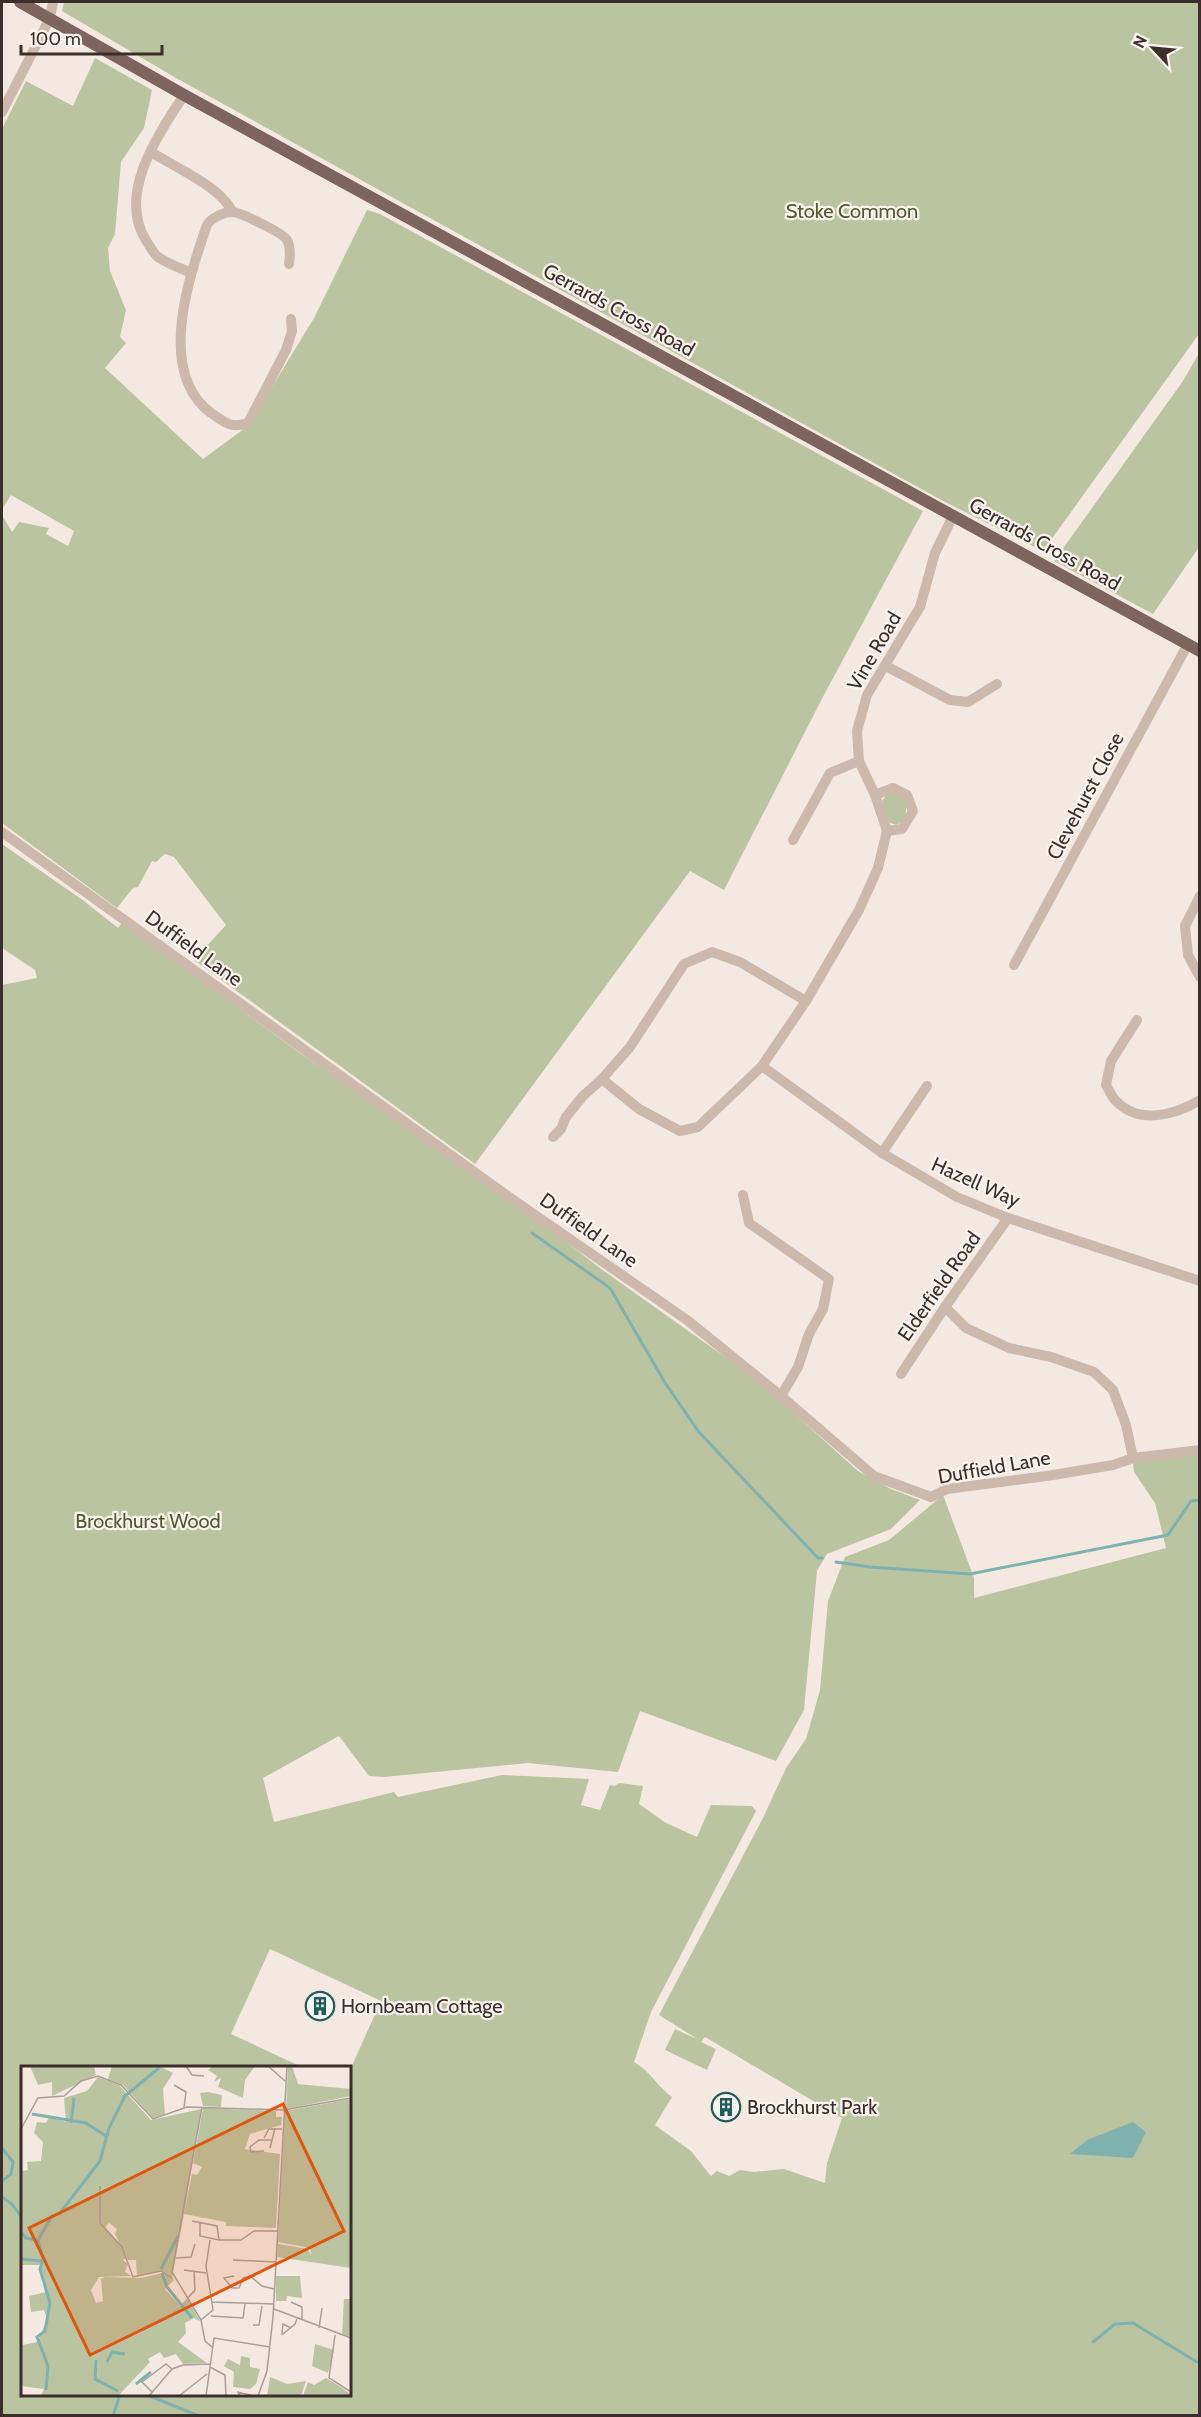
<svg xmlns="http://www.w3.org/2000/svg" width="1201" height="2417" font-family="Cabin,sans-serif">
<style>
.green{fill:#bbc4a0;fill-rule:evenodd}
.water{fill:#7fb2af}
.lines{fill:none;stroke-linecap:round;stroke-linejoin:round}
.stream{stroke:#7fb2af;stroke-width:3}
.minor{stroke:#cdb8ac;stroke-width:10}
.major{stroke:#7d645c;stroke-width:12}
.labels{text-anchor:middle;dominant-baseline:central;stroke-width:4.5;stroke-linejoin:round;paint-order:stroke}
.park-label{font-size:20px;fill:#4e592e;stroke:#fbf4ee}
.street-label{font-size:20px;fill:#3b2e2b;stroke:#fbf4ee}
.poi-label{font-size:20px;fill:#3b2e2b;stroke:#fbf4ee;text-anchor:start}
.inset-river{fill:none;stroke:#7fb2af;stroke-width:3}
.inset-road{fill:none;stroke:#aa9e98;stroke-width:1.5}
.view{fill:#df570e;fill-opacity:0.15;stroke:#df570e;stroke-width:3}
.inset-edge{fill:none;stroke:#3b2e2b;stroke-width:3}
</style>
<rect width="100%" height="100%" fill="#f4e9e1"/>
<g class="green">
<path d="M 64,2 L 1199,2 L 1199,334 L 1043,551 L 943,501 L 176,78 L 62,11 Z"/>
<path d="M 95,58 L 152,90 L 144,128 L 121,162 L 115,234 L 108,248 L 110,271 L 126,310 L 120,337 L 126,343 L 105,368 L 203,459 L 249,425 L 314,318 L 367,210 L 380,214 L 923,511 L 825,693 L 724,890 L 690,871 L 475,1164 L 194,960 L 226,925 L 174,857 L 165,854 L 156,862 L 152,861 L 138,887 L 133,888 L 117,908 L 2,823 L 2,515 L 12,532 L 19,522 L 49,528 L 46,534 L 68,546 L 74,531 L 11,495 L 3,508 L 2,507 L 2,129 L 26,81 L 73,106 Z"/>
<path d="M 1199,353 L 1199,547 L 1153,614 L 1054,561 L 1183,381 Z"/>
<path d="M 889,792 L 903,797 L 907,805 L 904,821 L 896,825 L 888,822 L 882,801 Z"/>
<path d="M 2,844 L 84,901 L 118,928 L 122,923 L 300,1053 L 482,1178 L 604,1271 L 756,1379 L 858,1471 L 891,1489 L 920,1500 L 891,1529 L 827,1554 L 817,1571 L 804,1710 L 776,1761 L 640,1711 L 618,1772 L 528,1763 L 384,1777 L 369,1776 L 339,1736 L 263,1778 L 274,1822 L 394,1792 L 398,1797 L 502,1775 L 589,1779 L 581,1805 L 600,1810 L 610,1785 L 615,1786 L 619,1783 L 643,1786 L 639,1804 L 666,1823 L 697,1837 L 711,1805 L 752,1806 L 756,1811 L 651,2012 L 634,2062 C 650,2071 658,2087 672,2097 L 655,2125 L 691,2151 L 711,2176 L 717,2171 L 729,2176 L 740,2170 L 754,2172 L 784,2169 L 825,2183 L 827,2163 L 842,2118 L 705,2037 L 701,2042 L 716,2049 L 707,2070 L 665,2050 L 675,2029 L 699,2040 L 659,2015 L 763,1818 L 786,1768 L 806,1739 L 820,1690 L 828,1601 L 845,1557 L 889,1540 L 943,1495 L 974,1578 L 974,1598 L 1166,1548 L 1155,1503 L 1134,1472 L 1133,1462 L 1199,1453 L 1199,2415 L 2,2415 L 2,985 L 37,978 L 35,970 L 2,948 ZM 270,1949 L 381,2001 L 350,2070 L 350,2394 L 22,2394 L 22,2068 L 302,2067 L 231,2034 Z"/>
</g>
<path class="water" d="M 1133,2122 L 1146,2132 L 1133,2158 L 1070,2154 L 1087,2140 Z"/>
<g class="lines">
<g class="stream">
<path d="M 532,1233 L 610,1288 L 664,1381 L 698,1431 L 818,1558 L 822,1558"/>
<path d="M 836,1562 L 870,1567 L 970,1574 L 1168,1535 L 1191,1501 L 1200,1500"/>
<path d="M 2,2148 L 13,2162 L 11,2174 L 2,2181"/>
<path d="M 2,2197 L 12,2204 L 22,2218"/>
<path d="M 1093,2342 L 1115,2324 L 1133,2323 L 1197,2362"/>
<path d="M 145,2394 L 199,2416"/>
<path d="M 113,2416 L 120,2394"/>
</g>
<g class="minor">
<path d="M 184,95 C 158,135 116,195 147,242 C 150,246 153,253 158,257 C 167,263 180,268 191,273"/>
<path d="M 2,112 L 50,18 L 53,2"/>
<path d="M 151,152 C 173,166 223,188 232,212"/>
<path d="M 289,264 C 290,257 291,247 287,240 C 283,233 240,212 232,212 C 224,212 211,218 207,225 C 189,277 156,372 211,413 C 224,422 231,429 248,423 L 286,350 L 292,331 L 291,319"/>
<path d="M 886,666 L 950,700 L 968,702 L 997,684"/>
<path d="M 875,795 L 893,788 L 907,795 L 913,811 L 902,829 L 887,831"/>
<path d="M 2,832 L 512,1199 L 687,1320 L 781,1396 L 874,1476 L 931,1497 L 947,1489 L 1047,1476 L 1113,1465 L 1133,1458 L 1200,1450"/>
<path d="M 793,840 L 830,773 L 859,761"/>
<path d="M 1200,896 L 1185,926 L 1188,955 L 1200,977"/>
<path d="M 1014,965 L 1188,644"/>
<path d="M 1137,1020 L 1111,1061 L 1106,1085 C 1109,1090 1112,1097 1116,1101 C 1139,1125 1175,1115 1200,1100"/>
<path d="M 762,1066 L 882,1153 L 957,1197 L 1008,1218 L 1200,1281"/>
<path d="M 602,1079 L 639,1109 L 680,1131 L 698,1127 L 762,1066 L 806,1001 L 859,910 L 878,868 L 887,831 L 875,795 L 859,761 L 857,731 L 867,695 L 920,607 L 935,553 L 953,516"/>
<path d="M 553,1137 L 561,1129 L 566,1117 L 583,1096 L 602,1079 L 630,1047 L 684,964 L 712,952 L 740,962 L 806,1001"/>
<path d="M 882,1153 L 927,1086"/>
<path d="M 743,1195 L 749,1223 L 829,1279 L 823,1309 L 809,1334 L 798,1367 L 781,1396"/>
<path d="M 945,1307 L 966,1328 L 1009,1348 L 1051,1357 L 1094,1372 L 1113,1390 L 1126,1425 L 1133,1458"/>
<path d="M 901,1374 L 945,1307 L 1008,1218"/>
</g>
<path class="major" d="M 20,2 L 184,95 L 1200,651"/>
</g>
<defs>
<g id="building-ring" transform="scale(1.5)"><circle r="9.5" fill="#fbf4ee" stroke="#1f5d5c" stroke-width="1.5"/><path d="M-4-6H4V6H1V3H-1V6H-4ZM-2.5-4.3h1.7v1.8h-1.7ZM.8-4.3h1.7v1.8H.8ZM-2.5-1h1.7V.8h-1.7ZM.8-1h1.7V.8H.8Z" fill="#1f5d5c"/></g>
</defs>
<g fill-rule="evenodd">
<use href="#building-ring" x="320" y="2006"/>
<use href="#building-ring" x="726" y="2107"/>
</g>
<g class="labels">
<g class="park-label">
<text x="852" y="211">Stoke Common</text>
<text x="148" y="1521">Brockhurst Wood</text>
</g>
<g class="street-label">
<text transform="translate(619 310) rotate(29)">Gerrards Cross Road</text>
<text transform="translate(1045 544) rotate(29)">Gerrards Cross Road</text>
<text transform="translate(874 651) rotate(-60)">Vine Road</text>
<text transform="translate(1085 796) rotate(-62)">Clevehurst Close</text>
<text transform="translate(194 948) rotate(36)">Duffield Lane</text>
<text transform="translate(976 1182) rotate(24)">Hazell Way</text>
<text transform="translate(589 1230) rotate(35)">Duffield Lane</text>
<text transform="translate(939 1286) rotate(-55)">Elderfield Road</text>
<text transform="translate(994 1467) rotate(-10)">Duffield Lane</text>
</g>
<g class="poi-label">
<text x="341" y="2006">Hornbeam Cottage</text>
<text x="747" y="2107">Brockhurst Park</text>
</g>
</g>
<g transform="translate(21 2066)">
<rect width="330" height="330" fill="#f4e9e1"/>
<path d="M 9,0 L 73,0 L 75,9 L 31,30 L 31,16 L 17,19 ZM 91,0 L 138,0 L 152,7 L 142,23 L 144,49 L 132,52 L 102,19 L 87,13 ZM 192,0 L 234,0 L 224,14 L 222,32 L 197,21 L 200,12 L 193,16 L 196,10 L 187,4 ZM 267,0 L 271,0 L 277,18 L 330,23 L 330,30 L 265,43 ZM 77,11 L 98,19 L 130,54 L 180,43 L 163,147 L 171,108 L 176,109 L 181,101 L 172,97 L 182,42 L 255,45 L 255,51 L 261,51 L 260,59 L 229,68 L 224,83 L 259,88 L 255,162 L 205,160 L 205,156 L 163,148 L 151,212 L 147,211 L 153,214 L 144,223 L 159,240 L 166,232 L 179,255 L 173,252 L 164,257 L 165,267 L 157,276 L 186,297 L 162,298 L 155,288 L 143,292 L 139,286 L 127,293 L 129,296 L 97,330 L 20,330 L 23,323 L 0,320 L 0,275 L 1,279 L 17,276 L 26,253 L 23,244 L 10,246 L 8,230 L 25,226 L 19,199 L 0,199 L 0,105 L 7,104 L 6,96 L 20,95 L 22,76 L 13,67 L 16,56 L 25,57 L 28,51 L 45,56 L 43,32 L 66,25 ZM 88,157 L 96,163 L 94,168 L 107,194 L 115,194 L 116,210 L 139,205 L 147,211 L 141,207 L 120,212 L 84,211 L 80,213 L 82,235 L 75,237 L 70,224 L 78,211 L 111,210 L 104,206 L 107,198 L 102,194 L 105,192 L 101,182 L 84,161 ZM 187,26 L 201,29 L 200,41 L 182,40 L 179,27 ZM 330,33 L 330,202 L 256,191 L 257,178 L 287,183 L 290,189 L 289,182 L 257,176 L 264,45 ZM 255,210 L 279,210 L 281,232 L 266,230 L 265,235 L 255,235 ZM 323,233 L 330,233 L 330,270 L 321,269 ZM 294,278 L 313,284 L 307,307 L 291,300 ZM 220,290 L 229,292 L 229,301 L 239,303 L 235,318 L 229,323 L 212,321 L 213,306 L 203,300 L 207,293 L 219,299 ZM 249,311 L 266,318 L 285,315 L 280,330 L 246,330 ZM 305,312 L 320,321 L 330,329 L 282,330 L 287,316 L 293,319 Z" fill="#bbc4a0" fill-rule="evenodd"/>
<path class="inset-river" d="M 11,48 L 65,57 L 85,70M 50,57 L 53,32M 0,166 L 5,172 L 17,174M 0,193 L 20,195M 140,203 L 157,170M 141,207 L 146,221 L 171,252M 75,294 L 74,313 L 97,325M 86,296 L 91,286 L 104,288M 115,318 L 130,306M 25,324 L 27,300 L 16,271 L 24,265 L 29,237 L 19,203 L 22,193 L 17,174 L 31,150 L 39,147 L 79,95 L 88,62 L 104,30 L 138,2"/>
<path class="inset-road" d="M 165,0 L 171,9 L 183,10M 247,0 L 264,15M 153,19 L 165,26 L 163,42M 181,41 L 151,206 L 180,254 L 184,275 L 191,281M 0,63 L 17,32 L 43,30 L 60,15 L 77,10 L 100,19 L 132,53 L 166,41 L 263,44 L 330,32M 243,72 L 248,63 L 261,63M 249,82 L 254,62M 243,85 L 230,86 L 229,81 L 238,74 L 251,74M 79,120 L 79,157 L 101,181 L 112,211 L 140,205 L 152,213M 171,155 L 196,160 L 198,174M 179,157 L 179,170 L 198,174 L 220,174 L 233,165 L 256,165M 155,192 L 170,191 L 174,178M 212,194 L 255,196M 163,204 L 185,207M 213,210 L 203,212 L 211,222 L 218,222 L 222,212 L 229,210 L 241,220 L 253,223M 167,232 L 174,224 L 173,205M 190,236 L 253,238M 270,236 L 281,241 L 281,254M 253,243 L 330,272M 190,250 L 222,252 L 224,238M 180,254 L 192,244 L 185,200 L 189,174M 232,259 L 238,259 L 241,240M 270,262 L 262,258 L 261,268 L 262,268 L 274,258 L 276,253M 298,262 L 301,242M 314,269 L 308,312 L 330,326M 189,301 L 204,309 L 205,330M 131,326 L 121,316 L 145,298 L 151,303M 128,330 L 151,303 L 162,299 L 189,298M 158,330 L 186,308M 185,330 L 193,272 L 249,281M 219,330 L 217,326 L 233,330M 237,330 L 246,305 L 252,251 L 266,0"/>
<path class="view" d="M 262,38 L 323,165 L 69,289 L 8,162 Z"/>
<rect width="330" height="330" class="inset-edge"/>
</g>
<rect width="1201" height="2417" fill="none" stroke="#3b2e2b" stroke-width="6"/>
<g transform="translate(1153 48) rotate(296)" stroke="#fbf4ee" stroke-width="4.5" paint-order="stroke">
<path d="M0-4.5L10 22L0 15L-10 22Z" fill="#3b2e2b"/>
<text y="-9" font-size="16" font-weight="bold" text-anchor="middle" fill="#3b2e2b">N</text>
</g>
<path d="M21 45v9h141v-9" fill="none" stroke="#3b2e2b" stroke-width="3"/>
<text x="30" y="45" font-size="18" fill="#3b2e2b" stroke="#fbf4ee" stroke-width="4.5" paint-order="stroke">100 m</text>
</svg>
